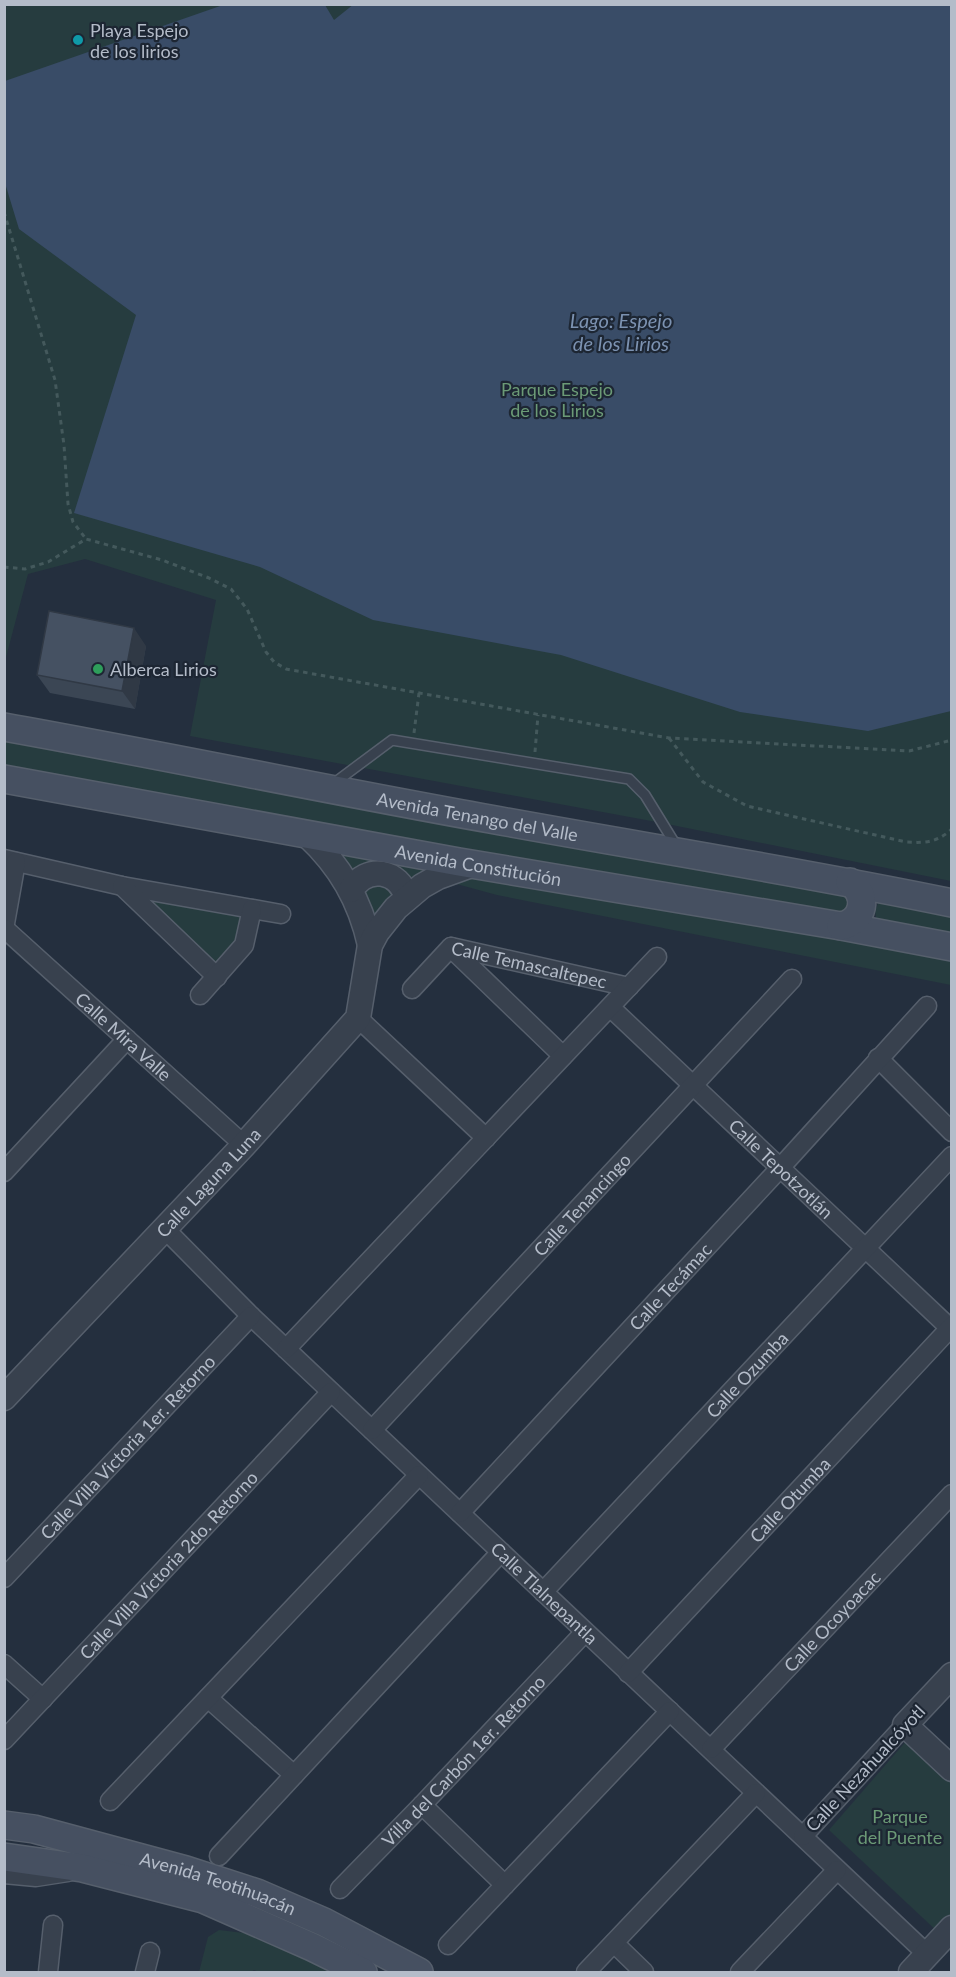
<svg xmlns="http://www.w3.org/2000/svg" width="956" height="1977" font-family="Lato,sans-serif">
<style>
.green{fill:#263c3f}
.water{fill:#394c67}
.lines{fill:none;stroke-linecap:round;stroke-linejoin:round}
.service-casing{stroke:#565f6c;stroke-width:12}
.minor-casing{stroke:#565f6c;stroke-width:21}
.tertiary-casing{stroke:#565f6c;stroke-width:27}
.secondary-casing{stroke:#565f6c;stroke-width:30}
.path{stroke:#44595c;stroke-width:3;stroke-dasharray:4.5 4.5;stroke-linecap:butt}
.service{stroke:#38414e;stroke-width:9}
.minor{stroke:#38414e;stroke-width:18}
.tertiary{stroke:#38414e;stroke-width:24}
.secondary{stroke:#465061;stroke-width:27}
.wall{fill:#3b4654}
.shaded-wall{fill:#303945}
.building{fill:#455162;stroke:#303945;stroke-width:1.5}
.culture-dot{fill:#0f9aa8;stroke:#1d2633;stroke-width:2}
.leisure-dot{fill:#2e9e5b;stroke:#1d2633;stroke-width:2}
.labels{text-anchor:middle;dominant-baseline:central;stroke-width:4.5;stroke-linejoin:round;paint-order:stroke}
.poi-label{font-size:18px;fill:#b4bcc9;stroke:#1d2633;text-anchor:start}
.park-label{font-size:18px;fill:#6b9a76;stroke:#1d2633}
.street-label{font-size:18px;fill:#b4bcc9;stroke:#1d2633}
.water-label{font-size:20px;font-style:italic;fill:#7c92b1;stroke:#1d2633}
</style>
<rect width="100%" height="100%" fill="#242f3e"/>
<g class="green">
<path d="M 5,5 L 951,5 L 951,881 L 662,823 L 190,736 L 216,600 L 85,559 L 28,574 L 5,661 Z"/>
<path d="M 4,729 L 849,884 L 853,919 L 5,777 Z"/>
<path d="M 319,841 L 457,866 L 408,888 L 357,876 Z"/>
<path d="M 458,873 L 951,952 L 951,985 L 497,895 L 442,880 Z"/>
<path d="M 366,881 L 399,889 L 372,931 L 359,887 Z"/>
<path d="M 132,891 L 248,911 L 242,944 L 219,972 Z"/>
<path d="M 880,899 L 951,905 L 951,946 L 877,924 L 875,911 Z"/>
<path d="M 908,1739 L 951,1781 L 951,1919 L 939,1933 L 829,1830 Z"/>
<path d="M 219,1930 L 244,1933 L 287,1951 L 333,1972 L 259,1972 L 254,1970 L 251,1972 L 199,1972 L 208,1937 Z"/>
</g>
<path class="water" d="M 354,4 L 951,5 L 951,711 L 868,731 L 740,712 L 561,655 L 373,620 L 260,567 L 74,513 L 136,315 L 19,229 L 5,183 L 5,81 L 223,5 L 325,5 L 334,20 Z"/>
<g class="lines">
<g class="service-casing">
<path id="service" d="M 333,784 L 392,740 L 629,779 L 645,795 L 677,847"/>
</g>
<g class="minor-casing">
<g id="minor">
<path d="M 4,859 L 122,886 L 281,914"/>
<path d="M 122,886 L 217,977"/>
<path d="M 4,929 L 16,862"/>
<path id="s1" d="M 5,929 L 244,1145"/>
<path id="s2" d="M 451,947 L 629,987"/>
<path d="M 452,949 L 563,1056"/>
<path d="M 412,989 L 451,947"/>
<path d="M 200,995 L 244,945 L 252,909"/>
<path id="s3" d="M 611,1008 L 952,1330"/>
<path d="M 358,1018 L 486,1138"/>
<path d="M 878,1058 L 952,1132"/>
<path d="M 4,1172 L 127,1039"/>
<path id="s4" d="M 165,1229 L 251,1316 L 927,1954"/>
<path d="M 286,1349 L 657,957"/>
<path id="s5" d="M 372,1430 L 792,979"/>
<path id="s6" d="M 460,1513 L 780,1168 L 927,1006"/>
<path id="s7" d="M 4,1578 L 251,1316"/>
<path id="s8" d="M 543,1592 L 952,1156"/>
<path d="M 4,1664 L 43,1699"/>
<path id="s9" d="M 628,1673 L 952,1326"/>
<path d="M 208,1698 L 294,1775"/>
<path id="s10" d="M 4,1740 L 331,1392"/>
<path id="s11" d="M 711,1749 L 952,1494"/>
<path d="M 110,1801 L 419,1475"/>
<path d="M 422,1805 L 505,1885"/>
<path d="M 803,1836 L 905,1725"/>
<path d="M 219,1856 L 501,1552"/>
<path d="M 4,1874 L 36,1877 L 68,1872"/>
<path id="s12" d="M 340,1889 L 422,1805 L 585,1632"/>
<path d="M 614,1943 L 644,1972"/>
<path d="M 448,1945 L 670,1711"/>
<path d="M 48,1972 L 53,1925"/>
<path d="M 145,1972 L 150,1952"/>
<path d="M 586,1972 L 756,1793"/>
<path d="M 740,1972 L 837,1870"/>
</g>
</g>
<g class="tertiary-casing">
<g id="tertiary">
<path d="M 307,835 C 340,866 360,900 370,945"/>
<path d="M 351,890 C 367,864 399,870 407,898"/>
<path id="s13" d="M 4,1398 L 244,1145 L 358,1018 L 370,945 L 377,932 L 396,908 L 422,886 L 438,877 L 474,864"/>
<path d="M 952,1675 L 905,1725 L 952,1769"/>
<path d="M 911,1972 L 952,1928"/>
</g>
</g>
<g class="secondary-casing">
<g id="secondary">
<path id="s14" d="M 4,727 C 166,756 328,790 490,819 C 643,847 798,871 952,903"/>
<path id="s15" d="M 4,779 L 459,862 L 841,926 L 952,947"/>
<path d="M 841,926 C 864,921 869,896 850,882"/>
<path id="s16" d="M 4,1825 L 34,1829 L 186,1870 L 257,1893 L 324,1922 L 419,1972"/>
<path d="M 4,1857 L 82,1868 L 203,1899 L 312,1947 L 363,1972"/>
</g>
</g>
<g class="path">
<path d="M 4,212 L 55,380 L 64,445 L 68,504 L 73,522 L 86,539"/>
<path d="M 4,567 L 25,569 L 48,562 L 86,539 L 162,560 L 209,578 L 231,589 L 247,609 L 266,652 L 274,662 L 286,669 L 669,738 L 909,751 L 952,740"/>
<path d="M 414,733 L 419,693"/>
<path d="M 669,738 L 703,782 L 747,806 L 906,842 C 926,843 936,843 952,829"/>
<path d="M 535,752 L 538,715"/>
</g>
<use href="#service" class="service"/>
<use href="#minor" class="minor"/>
<use href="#tertiary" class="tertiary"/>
<use href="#secondary" class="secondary"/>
</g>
<path class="wall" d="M 146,646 L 135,709 L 50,693 L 37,675 Z"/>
<path class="shaded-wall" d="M 134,628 L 146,646 L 135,709 L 122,691 Z"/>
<path class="building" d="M 49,611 L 134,628 L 122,691 L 37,675 Z"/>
<circle class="culture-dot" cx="78" cy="40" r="6"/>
<circle class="leisure-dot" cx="98" cy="669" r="6"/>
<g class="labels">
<g class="poi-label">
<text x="90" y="30">Playa Espejo<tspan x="90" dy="21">de los lirios</tspan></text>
<text x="110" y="669">Alberca Lirios</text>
</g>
<g class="park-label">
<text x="557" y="389">Parque Espejo<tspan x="557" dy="21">de los Lirios</tspan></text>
<text x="900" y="1816">Parque<tspan x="900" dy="21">del Puente</tspan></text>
</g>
<g class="street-label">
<text stroke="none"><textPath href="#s14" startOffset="482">Avenida Tenango del Valle</textPath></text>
<text stroke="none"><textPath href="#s15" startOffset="482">Avenida Constitución</textPath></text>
<text stroke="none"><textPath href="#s2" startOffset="80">Calle Temascaltepec</textPath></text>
<text stroke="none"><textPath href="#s1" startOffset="160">Calle Mira Valle</textPath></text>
<text stroke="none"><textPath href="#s3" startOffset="234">Calle Tepotzotlán</textPath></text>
<text stroke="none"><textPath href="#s13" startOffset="297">Calle Laguna Luna</textPath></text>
<text stroke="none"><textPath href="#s5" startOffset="308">Calle Tenancingo</textPath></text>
<text stroke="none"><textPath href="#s6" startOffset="309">Calle Tecámac</textPath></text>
<text stroke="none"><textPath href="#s8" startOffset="298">Calle Ozumba</textPath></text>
<text stroke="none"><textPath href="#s7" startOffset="180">Calle Villa Victoria 1er. Retorno</textPath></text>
<text stroke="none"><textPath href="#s9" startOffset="237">Calle Otumba</textPath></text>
<text stroke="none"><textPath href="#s10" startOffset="240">Calle Villa Victoria 2do. Retorno</textPath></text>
<text stroke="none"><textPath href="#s4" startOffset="526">Calle Tlalnepantla</textPath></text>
<text stroke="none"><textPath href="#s11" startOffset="176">Calle Ocoyoacac</textPath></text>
<text stroke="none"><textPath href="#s12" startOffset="178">Villa del Carbón 1er. Retorno</textPath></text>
<text transform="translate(865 1768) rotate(-47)">Calle Nezahualcóyotl</text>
<text stroke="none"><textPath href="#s16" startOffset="222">Avenida Teotihuacán</textPath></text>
</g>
<g class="water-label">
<text x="621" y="320">Lago: Espejo<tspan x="621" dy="23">de los Lirios</tspan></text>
</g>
</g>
<rect width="956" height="1977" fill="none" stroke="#b4bcc9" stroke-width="12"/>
</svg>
